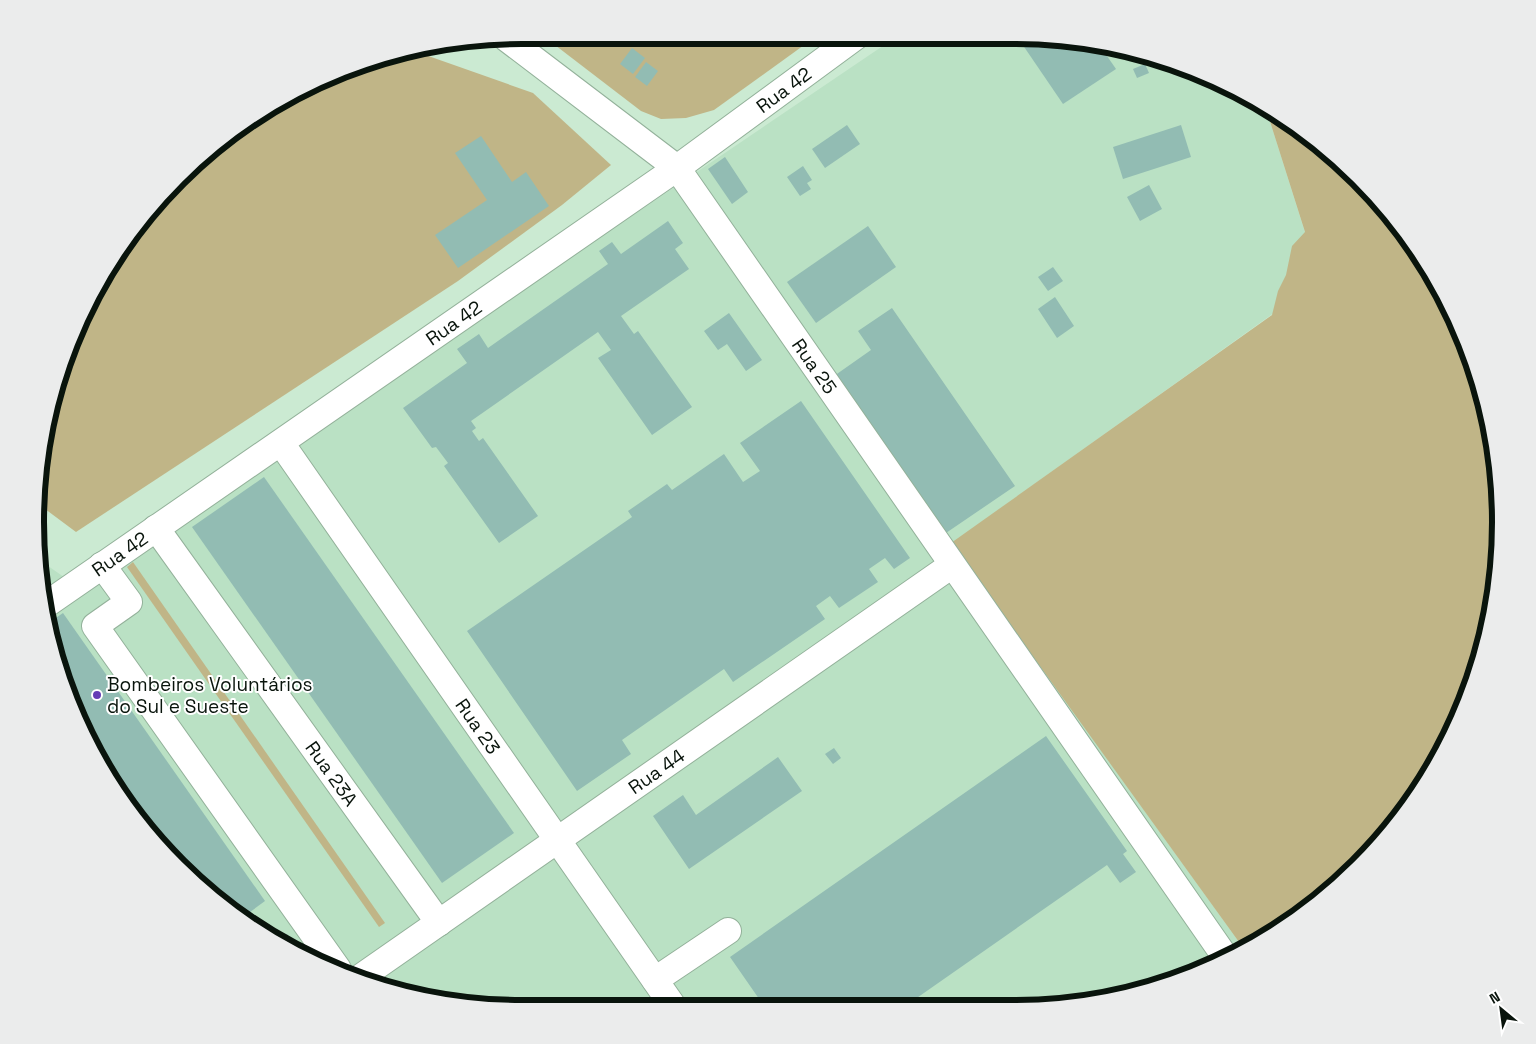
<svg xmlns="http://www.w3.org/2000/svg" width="1536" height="1044" font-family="'Space Grotesk',sans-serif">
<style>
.built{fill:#bae1c4}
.green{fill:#c0b587}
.building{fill:#92bcb3}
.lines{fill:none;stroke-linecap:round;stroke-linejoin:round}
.minor-casing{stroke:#93b19a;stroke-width:28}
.minor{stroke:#fff;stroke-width:26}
.poi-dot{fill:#653db5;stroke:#fff;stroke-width:2}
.labels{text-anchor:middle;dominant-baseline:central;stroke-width:4;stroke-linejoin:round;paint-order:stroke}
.street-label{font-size:19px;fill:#09140c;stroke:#fff}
.poi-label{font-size:19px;fill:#09140c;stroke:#fff;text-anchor:start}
.rim{fill:none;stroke:#09140c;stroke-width:6}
</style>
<rect width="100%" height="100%" fill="#cbead2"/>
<path class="built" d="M 899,35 L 1014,35 L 1109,44 L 1230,85 L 1267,112 L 1320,280 L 952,543 L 1244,949 L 1201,972 L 1109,1000 L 1014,1009 L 522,1009 L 427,1000 L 306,959 L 178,867 L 100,765 L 44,617 L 41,561 L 81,589 Z"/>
<g class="green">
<path d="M 546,35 L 818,35 L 714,110 L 686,118 L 661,119 L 641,111 L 551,42 Z"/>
<path d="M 417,52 L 533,93 L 611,165 L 562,205 L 458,281 L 76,532 L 37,503 L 36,490 L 72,336 L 136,225 L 247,121 L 400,55 Z"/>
<path d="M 1267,112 L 1358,177 L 1419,251 L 1464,335 L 1492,427 L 1501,522 L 1492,617 L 1464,708 L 1419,792 L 1359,866 L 1285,927 L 1244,949 L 951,543 L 1272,315 L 1278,291 L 1286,275 L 1292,246 L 1305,232 Z"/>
<path d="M 133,562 L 385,923 L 379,927 L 127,567 Z"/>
</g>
<g class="building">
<path d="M 1016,35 L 1098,43 L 1116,69 L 1063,104 Z"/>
<path d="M 632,48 L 645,58 L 633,74 L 620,64 Z"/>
<path d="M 646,62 L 658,71 L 647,86 L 635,77 Z"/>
<path d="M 1145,64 L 1149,73 L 1137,78 L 1133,69 Z"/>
<path d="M 847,125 L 860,144 L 825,168 L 812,149 Z"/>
<path d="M 1181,125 L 1191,157 L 1123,179 L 1113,147 Z"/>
<path d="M 481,136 L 512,182 L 526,172 L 549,206 L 458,268 L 435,235 L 487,200 L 455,153 Z"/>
<path d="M 725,157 L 748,192 L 732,204 L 708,169 Z"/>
<path d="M 803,166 L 812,180 L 807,183 L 811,189 L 800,196 L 787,177 Z"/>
<path d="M 1149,185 L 1162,209 L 1140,221 L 1127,197 Z"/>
<path d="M 668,221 L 683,243 L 675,249 L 689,269 L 621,316 L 634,334 L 638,331 L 692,407 L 652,435 L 598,358 L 611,350 L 598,332 L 471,421 L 476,428 L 472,431 L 479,441 L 483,438 L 538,516 L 499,543 L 444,466 L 448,463 L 436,447 L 432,448 L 403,408 L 467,363 L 457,349 L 479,334 L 488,348 L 608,264 L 599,251 L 612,242 L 621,254 Z"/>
<path d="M 868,226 L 896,267 L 816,323 L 787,282 Z"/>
<path d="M 1053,267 L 1063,281 L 1048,291 L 1038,277 Z"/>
<path d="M 1055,297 L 1074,326 L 1057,338 L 1038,309 Z"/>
<path d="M 892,308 L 1015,486 L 943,535 L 834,376 L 871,350 L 858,331 Z"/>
<path d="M 729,313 L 762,360 L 746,371 L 727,344 L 718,350 L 704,331 Z"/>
<path d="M 801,401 L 910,558 L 894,569 L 885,558 L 869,569 L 878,582 L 839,608 L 830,596 L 816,606 L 825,619 L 733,682 L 724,669 L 622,740 L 631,754 L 577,791 L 467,631 L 632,517 L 628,511 L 667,484 L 672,490 L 724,454 L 743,482 L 760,471 L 740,443 Z"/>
<path d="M 264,477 L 514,833 L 442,883 L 192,527 Z"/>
<path d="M 63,613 L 265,901 L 246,915 L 178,867 L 100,765 L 47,624 Z"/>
<path d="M 1046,736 L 1127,851 L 1123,854 L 1136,872 L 1120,883 L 1107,865 L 901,1009 L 766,1009 L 730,957 Z"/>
<path d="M 834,748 L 841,758 L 833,764 L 825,754 Z"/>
<path d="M 778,757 L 802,791 L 689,869 L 653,816 L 683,795 L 696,815 Z"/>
<path d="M 287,934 L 300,954 L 279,939 Z"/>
</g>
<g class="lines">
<g class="minor-casing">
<g id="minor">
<path id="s1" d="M 506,38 L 677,168 L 1226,958"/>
<path id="s2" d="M 281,443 L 675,1009"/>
<path id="s3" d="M 156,528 L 439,923"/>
<path d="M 102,565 L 129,602 L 95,626 L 338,969"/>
<path id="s4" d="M 44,606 L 677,168 L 858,35"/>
<path id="s5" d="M 361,977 L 952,565"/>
<path d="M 655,980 L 728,931"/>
</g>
</g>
<use href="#minor" class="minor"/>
</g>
<circle class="poi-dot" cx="97" cy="695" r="5"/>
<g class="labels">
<g class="street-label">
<text stroke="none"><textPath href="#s4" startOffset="902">Rua 42</textPath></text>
<text stroke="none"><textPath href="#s4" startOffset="498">Rua 42</textPath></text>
<text stroke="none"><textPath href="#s1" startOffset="456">Rua 25</textPath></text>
<text stroke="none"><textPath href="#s4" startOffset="92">Rua 42</textPath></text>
<text stroke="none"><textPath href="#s2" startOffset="345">Rua 23</textPath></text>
<text stroke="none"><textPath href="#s5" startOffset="360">Rua 44</textPath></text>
<text stroke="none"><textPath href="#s3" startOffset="302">Rua 23A</textPath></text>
</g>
<g class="poi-label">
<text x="107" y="684">Bombeiros Voluntários<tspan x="107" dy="22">do Sul e Sueste</tspan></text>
</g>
</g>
<path d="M0 0H1536V1044H0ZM522 44H1014A478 478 0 0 1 1492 522V522A478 478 0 0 1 1014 1000H522A478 478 0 0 1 44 522V522A478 478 0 0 1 522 44Z" fill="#ebecec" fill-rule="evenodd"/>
<path class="rim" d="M522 44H1014A478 478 0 0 1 1492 522V522A478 478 0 0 1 1014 1000H522A478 478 0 0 1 44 522V522A478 478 0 0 1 522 44Z"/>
<g transform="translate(1501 1009) rotate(331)" stroke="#ffffff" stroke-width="4" paint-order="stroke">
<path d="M0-4L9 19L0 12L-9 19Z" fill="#09140c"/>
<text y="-8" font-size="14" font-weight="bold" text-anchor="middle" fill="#09140c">N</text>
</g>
</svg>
